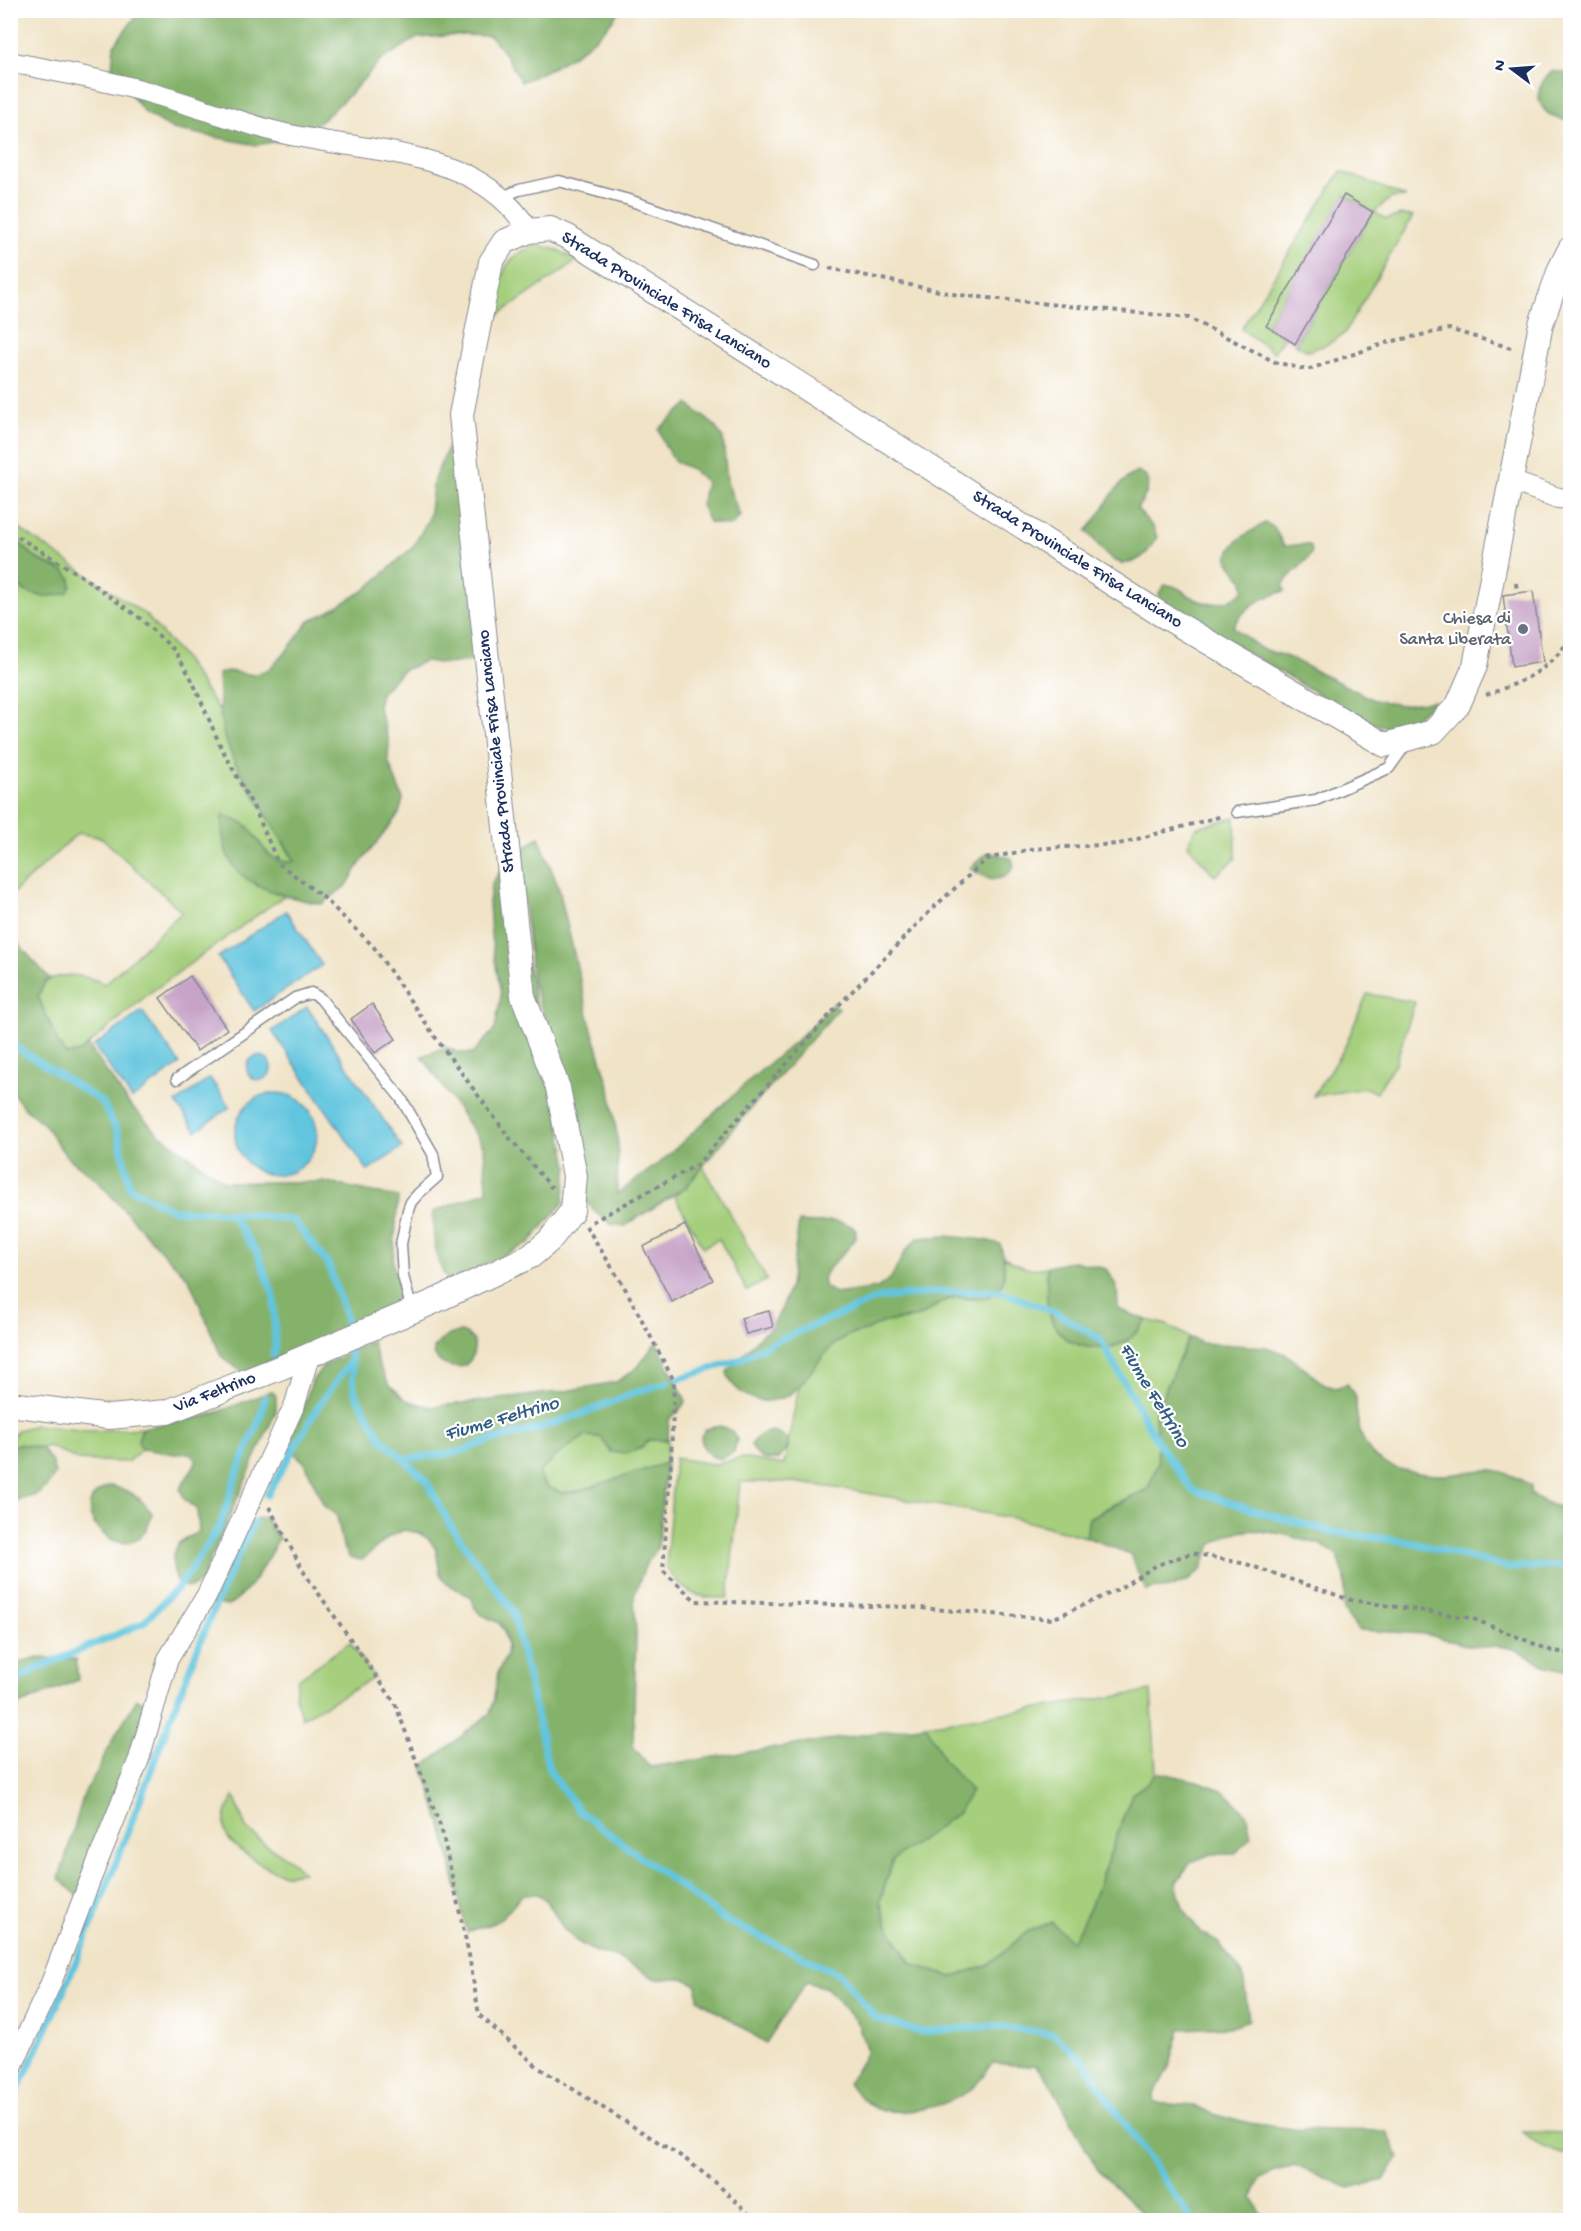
<svg xmlns="http://www.w3.org/2000/svg" width="1581" height="2231" font-family="'Gochi Hand',sans-serif">
<style>
.green{fill:#a5cf7b;stroke:#607f6c;stroke-width:1.5}
.forest{fill:#84b26b;stroke:#507064;stroke-width:1.5}
.water{fill:#60c5de;stroke:#3e7a9e;stroke-width:1.5}
.lines{fill:none;stroke-linecap:round;stroke-linejoin:round}
.stream{stroke:#60c5de;stroke-width:7}
.building{fill:#c6a3c7}
.service-casing{stroke:#868992;stroke-width:13}
.minor-casing{stroke:#868992;stroke-width:22}
.tertiary-casing{stroke:#868992;stroke-width:26}
.path{stroke:#868992;stroke-width:4;stroke-dasharray:4.5 4.5;stroke-linecap:butt}
.service{stroke:#fff;stroke-width:10}
.minor{stroke:#fff;stroke-width:20}
.tertiary{stroke:#fff;stroke-width:24}
.worship-dot{fill:#6b7280;stroke:#fff;stroke-width:2}
.labels{text-anchor:middle;dominant-baseline:central;stroke-width:4.5;stroke-linejoin:round;paint-order:stroke}
.street-label{font-size:18px;fill:#1b2f5e;stroke:#fff}
.worship-label{font-size:18px;fill:#5b616d;stroke:#fff;text-anchor:end}
.water-label{font-size:20px;font-style:italic;fill:#305c84;stroke:#fff}
</style>
<rect width="100%" height="100%" fill="#fff"/>
<filter id="ink" filterUnits="userSpaceOnUse"><feTurbulence type="fractalNoise" baseFrequency=".0167" numOctaves="2"/><feDisplacementMap in="SourceGraphic" scale="12" xChannelSelector="R" yChannelSelector="G"/><feConvolveMatrix kernelMatrix="1 2 1 2 8 2 1 2 1" color-interpolation-filters="sRGB"/></filter>
<filter id="wash" filterUnits="userSpaceOnUse"><feTurbulence type="fractalNoise" baseFrequency=".008" numOctaves="4" result="noise"/><feDisplacementMap in="SourceGraphic" scale="24" xChannelSelector="R" yChannelSelector="G"/><feGaussianBlur stdDeviation="1.35" result="paint"/><feColorMatrix in="noise" values="0 0 0 0 0 0 0 0 0 0 0 0 0 0 0 0 0 1.4 0 .05"/><feComposite in="paint" operator="in"/></filter>
<g filter="url(#wash)">
<rect width="100%" height="100%" fill="#f0e3c6"/>
<g class="green">
<path d="M 1341,171 L 1406,197 L 1391,198 L 1374,212 L 1386,219 L 1401,215 L 1413,216 L 1344,334 L 1328,344 L 1308,351 L 1295,344 L 1373,212 L 1345,195 L 1266,326 L 1284,337 L 1274,352 L 1241,329 Z"/>
<path d="M 540,245 L 557,250 L 578,260 L 497,316 C 501,280 498,255 540,245 Z"/>
<path d="M 11,523 L 146,615 L 185,660 L 220,712 L 224,736 L 234,761 L 295,862 C 270,865 259,844 247,825 L 257,886 L 285,895 L 147,995 L 80,1052 L 66,1055 L 58,1043 L 38,996 L 45,982 C 64,971 87,975 105,984 L 182,912 L 102,838 L 78,833 L 11,895 L 11,574 L 18,586 L 43,597 L 71,586 L 71,579 L 64,571 L 37,559 L 11,535 Z"/>
<path d="M 1235,817 L 1236,858 L 1215,876 L 1188,845 L 1195,828 Z"/>
<path d="M 1367,994 L 1415,1002 L 1396,1062 L 1376,1093 L 1366,1088 L 1313,1096 L 1344,1049 Z"/>
<path d="M 703,1166 L 767,1280 L 747,1291 L 719,1239 L 703,1247 L 674,1195 L 686,1187 Z"/>
<path d="M 1004,1257 C 1022,1268 1027,1271 1047,1267 C 1047,1283 1045,1303 1051,1318 C 1061,1347 1097,1354 1123,1343 C 1132,1339 1140,1327 1147,1320 L 1167,1325 L 1189,1337 L 1155,1413 L 1158,1463 L 1148,1489 L 1114,1504 L 1089,1518 L 1086,1537 L 1018,1519 L 843,1489 L 793,1482 L 740,1482 L 728,1598 C 697,1599 681,1593 666,1566 L 675,1458 L 715,1464 L 742,1458 L 784,1465 L 799,1386 L 827,1350 L 846,1336 L 865,1331 L 884,1322 L 906,1320 L 926,1313 L 938,1303 L 957,1297 L 969,1299 L 998,1291 L 1002,1282 Z"/>
<path d="M 35,1425 L 88,1431 L 142,1428 L 138,1441 L 142,1449 L 127,1462 L 94,1461 L 78,1460 L 49,1446 L 41,1448 L 19,1444 L 11,1446 L 11,1438 L 18,1430 Z"/>
<path d="M 585,1436 L 601,1437 L 611,1452 L 640,1449 L 649,1440 L 668,1440 L 666,1463 L 578,1491 L 562,1493 L 548,1487 L 543,1482 L 539,1473 L 557,1455 Z"/>
<path d="M 350,1642 L 374,1678 L 302,1718 L 295,1697 L 297,1680 Z"/>
<path d="M 1151,1691 L 1156,1772 L 1149,1782 L 1132,1794 L 1090,1908 L 1072,1943 L 1027,1932 L 988,1965 L 951,1977 L 912,1964 L 887,1924 L 880,1901 L 893,1860 L 922,1838 L 971,1791 L 944,1760 L 926,1725 Z"/>
<path d="M 234,1796 L 246,1828 L 263,1843 L 289,1859 L 303,1872 C 297,1873 290,1875 285,1874 C 269,1871 228,1847 225,1831 C 223,1817 228,1807 234,1796 Z"/>
<path d="M 1522,2132 L 1570,2133 L 1570,2155 C 1553,2151 1536,2145 1522,2132 Z"/>
</g>
<g class="forest">
<path d="M 140,11 L 619,11 C 597,45 558,67 521,82 L 505,54 L 490,36 L 460,35 L 417,38 L 381,60 L 353,91 L 325,118 L 295,138 L 256,145 L 173,129 L 145,113 L 112,70 L 114,45 Z"/>
<path d="M 1552,71 L 1570,74 L 1570,116 L 1568,121 C 1539,116 1528,93 1552,71 Z"/>
<path d="M 688,404 L 714,425 L 723,438 L 727,482 L 740,516 L 731,526 L 709,522 L 701,505 L 706,482 L 692,469 L 675,462 L 665,446 L 659,429 Z"/>
<path d="M 453,436 L 479,660 L 446,664 L 425,661 L 402,671 L 381,693 L 378,706 L 389,742 L 388,760 L 403,799 L 399,814 L 359,865 L 347,885 L 322,904 C 307,902 295,898 280,894 C 236,880 221,862 222,815 C 229,818 242,821 248,827 C 263,843 267,867 295,861 L 234,761 L 224,736 L 220,712 L 218,674 L 228,671 L 254,675 L 269,669 L 285,653 L 309,621 L 330,611 L 365,590 L 413,547 L 429,518 L 434,479 Z"/>
<path d="M 1138,472 L 1145,476 L 1148,481 L 1147,492 L 1137,509 L 1153,527 L 1157,537 C 1152,548 1146,556 1135,561 C 1111,571 1100,544 1086,531 C 1105,513 1112,482 1138,472 Z"/>
<path d="M 1265,523 L 1274,527 L 1284,546 C 1293,546 1301,543 1310,545 L 1312,551 C 1306,566 1291,571 1283,585 L 1285,591 C 1260,599 1247,604 1233,627 L 1260,648 L 1290,658 L 1374,700 L 1401,705 L 1434,701 L 1414,719 L 1388,728 L 1363,720 L 1160,602 L 1159,593 L 1165,585 C 1177,584 1184,593 1195,599 C 1211,607 1232,603 1244,590 L 1243,581 L 1227,559 C 1232,539 1249,533 1265,523 Z"/>
<path d="M 11,535 L 37,559 L 64,571 L 71,579 L 71,586 L 67,593 C 48,599 17,597 10,573 C 8,563 10,547 11,535 Z"/>
<path d="M 539,837 L 559,889 L 590,1023 L 610,1089 L 618,1143 L 617,1194 L 664,1159 L 751,1079 L 796,1041 L 833,1004 L 839,1008 L 738,1123 L 686,1187 L 625,1226 L 611,1224 L 597,1214 L 586,1201 L 544,1017 L 533,982 L 519,860 L 521,851 Z"/>
<path d="M 988,852 L 1012,858 L 1014,867 C 1002,885 986,880 970,868 Z"/>
<path d="M 507,862 L 568,1166 L 563,1203 L 529,1243 L 449,1282 C 434,1261 433,1237 433,1212 L 487,1191 L 484,1147 L 422,1056 L 446,1047 L 459,1053 L 473,1053 L 495,1029 L 501,995 L 491,936 L 489,902 L 492,883 Z"/>
<path d="M 11,936 L 50,979 L 45,982 L 38,996 L 58,1043 L 66,1055 L 80,1052 L 88,1045 L 129,1104 L 159,1134 L 225,1182 L 324,1182 L 398,1197 L 393,1263 L 402,1304 L 243,1373 L 221,1356 L 189,1279 L 162,1252 L 96,1179 L 66,1156 L 44,1124 L 24,1108 L 11,1090 Z"/>
<path d="M 831,1221 C 889,1226 829,1260 824,1276 C 823,1280 824,1283 824,1286 L 836,1294 L 877,1288 L 891,1278 L 906,1250 L 918,1238 L 947,1236 L 985,1240 L 1000,1244 C 1004,1257 1009,1282 996,1292 C 984,1303 971,1296 957,1297 C 943,1298 936,1307 925,1313 C 913,1320 899,1319 885,1322 C 878,1323 872,1329 865,1331 C 859,1333 852,1333 847,1336 C 821,1347 804,1392 782,1398 C 777,1399 769,1402 764,1401 C 748,1400 730,1387 727,1372 L 760,1336 L 771,1328 L 782,1308 L 790,1286 L 799,1222 L 817,1223 Z"/>
<path d="M 1073,1261 L 1106,1269 L 1117,1287 L 1118,1309 L 1147,1320 C 1140,1327 1132,1339 1123,1343 C 1097,1354 1061,1347 1051,1318 C 1045,1303 1047,1283 1047,1267 Z"/>
<path d="M 461,1332 L 468,1335 L 474,1341 C 478,1388 416,1361 439,1342 C 447,1336 451,1333 461,1332 Z"/>
<path d="M 1189,1337 L 1202,1343 L 1266,1347 L 1286,1354 L 1325,1385 L 1336,1388 L 1347,1384 C 1349,1387 1354,1391 1355,1395 C 1357,1398 1356,1404 1356,1408 C 1358,1426 1361,1442 1373,1455 C 1389,1472 1434,1477 1456,1474 C 1469,1472 1480,1469 1493,1470 C 1507,1472 1519,1478 1531,1486 L 1530,1494 C 1543,1502 1555,1508 1570,1508 L 1570,1671 L 1546,1666 L 1514,1649 L 1500,1646 L 1481,1647 L 1466,1645 L 1425,1634 L 1358,1630 L 1344,1611 L 1345,1577 L 1338,1557 L 1322,1545 L 1282,1534 L 1252,1530 L 1228,1534 L 1211,1546 L 1201,1570 L 1189,1580 L 1172,1587 L 1150,1589 L 1146,1591 L 1130,1554 L 1086,1537 L 1089,1518 L 1148,1489 L 1158,1463 L 1155,1413 Z"/>
<path d="M 372,1341 L 378,1363 L 388,1383 L 406,1400 L 430,1407 L 560,1392 L 616,1382 L 638,1367 L 654,1345 L 657,1343 L 686,1401 L 678,1412 L 669,1420 L 668,1440 L 649,1440 C 638,1452 627,1455 611,1452 L 601,1437 L 585,1436 L 557,1455 L 539,1473 L 543,1482 L 548,1487 L 562,1493 L 578,1491 L 666,1463 L 658,1547 L 645,1566 L 634,1596 L 636,1635 L 633,1746 L 650,1767 L 926,1725 L 944,1760 L 971,1791 L 958,1813 L 893,1860 L 880,1901 L 887,1924 L 912,1964 L 951,1977 L 988,1965 L 1027,1932 L 1052,1922 L 1072,1942 L 1090,1908 L 1132,1794 L 1149,1782 L 1156,1772 L 1197,1781 L 1222,1790 L 1246,1813 L 1251,1836 L 1235,1854 L 1211,1854 L 1191,1862 L 1176,1883 L 1183,1908 L 1200,1932 L 1219,1943 L 1243,1975 L 1249,2020 L 1229,2027 L 1180,2029 L 1169,2068 L 1154,2094 L 1154,2103 L 1195,2106 L 1216,2115 L 1242,2122 L 1293,2129 L 1387,2131 L 1399,2157 L 1384,2180 L 1349,2188 L 1294,2165 L 1260,2178 L 1253,2198 L 1264,2220 L 1148,2220 L 1098,2170 L 1049,2081 L 1035,2065 L 1028,2066 L 992,2063 C 986,2072 980,2082 971,2089 C 950,2106 898,2119 872,2106 C 863,2101 855,2092 848,2084 L 867,2052 L 858,2024 L 844,2007 L 827,1988 L 806,1982 L 766,2043 L 698,1999 L 697,1985 L 683,1978 L 656,1979 L 618,1958 L 595,1952 L 576,1941 L 563,1928 L 547,1901 L 538,1894 L 523,1894 C 515,1903 506,1916 495,1922 C 487,1926 476,1928 467,1932 L 444,1834 L 423,1767 L 490,1713 L 493,1704 L 498,1672 L 506,1656 L 507,1644 L 504,1630 L 499,1623 L 480,1614 L 475,1608 L 471,1597 L 446,1583 L 440,1574 L 436,1550 L 430,1540 L 419,1533 L 404,1530 L 390,1536 L 362,1560 L 350,1558 L 343,1546 L 337,1516 L 324,1506 L 305,1463 L 286,1445 L 300,1418 L 312,1381 L 323,1366 Z"/>
<path d="M 272,1391 L 276,1396 L 276,1411 L 201,1581 L 192,1587 L 180,1586 C 173,1574 169,1556 178,1544 C 183,1539 193,1535 199,1531 L 197,1510 L 185,1500 L 180,1489 L 197,1461 L 189,1453 L 175,1454 L 142,1449 L 138,1441 L 142,1428 L 210,1415 Z"/>
<path d="M 720,1426 L 732,1431 L 737,1439 L 734,1452 L 721,1459 C 707,1457 702,1449 701,1436 L 706,1429 Z"/>
<path d="M 772,1431 C 781,1434 787,1436 789,1446 L 778,1459 C 764,1461 757,1459 751,1445 C 758,1436 761,1433 772,1431 Z"/>
<path d="M 19,1444 L 41,1448 L 52,1462 L 55,1474 C 43,1496 35,1497 11,1501 L 11,1446 Z"/>
<path d="M 111,1486 C 132,1491 139,1496 152,1513 C 137,1586 50,1504 111,1486 Z"/>
<path d="M 265,1517 L 279,1538 C 266,1561 251,1593 227,1606 L 210,1603 L 243,1535 L 253,1520 Z"/>
<path d="M 34,1658 L 76,1659 L 78,1680 L 11,1708 L 11,1665 Z"/>
<path d="M 137,1699 L 145,1703 L 146,1715 L 78,1896 L 59,1879 L 84,1794 L 99,1768 L 112,1740 Z"/>
</g>
<g class="water">
<path d="M 286,911 L 322,965 L 254,1011 L 218,957 Z"/>
<path d="M 307,1007 L 402,1147 L 368,1171 L 272,1031 Z"/>
<path d="M 142,1011 L 180,1064 L 132,1099 L 94,1046 Z"/>
<circle cx="259" cy="1068" r="12"/>
<path d="M 210,1078 L 230,1107 L 196,1131 L 176,1103 Z"/>
<circle cx="276" cy="1134" r="41"/>
</g>
<g class="lines">
<g class="stream">
<path d="M 10,1043 L 102,1102 L 118,1132 L 130,1188 L 173,1210 L 247,1214 L 293,1220 L 328,1264 L 345,1314 L 347,1333"/>
<path d="M 230,1213 L 258,1254 L 274,1296 L 275,1346 L 273,1355"/>
<path d="M 349,1345 L 355,1393 L 382,1439 L 426,1480 L 450,1525 L 513,1611 L 549,1770 L 579,1811 L 725,1920 L 841,1975 L 875,2018 L 920,2032 L 993,2026 L 1054,2034 L 1087,2065 L 1107,2098 L 1192,2220"/>
<path d="M 678,1379 L 739,1360 L 769,1344 L 879,1298 L 942,1292 L 998,1291 L 1055,1312 L 1100,1339 L 1158,1443 L 1192,1490 L 1269,1515 L 1333,1532 L 1410,1542 L 1510,1568 L 1570,1565"/>
<path d="M 403,1459 L 456,1453 L 489,1441 L 537,1429 L 582,1414 L 633,1393 L 668,1382"/>
<path d="M 267,1495 L 319,1405 L 351,1361"/>
<path d="M 10,1684 L 34,1670 L 143,1623 L 181,1584 L 220,1526 L 235,1479 L 262,1413 L 265,1397"/>
<path d="M 10,2105 C 47,2032 79,1957 109,1880 C 157,1760 196,1637 254,1522"/>
</g>
</g>
<g id="blocks">
<g class="building">
<path d="M 1344,195 L 1373,212 L 1295,344 L 1266,326 Z"/>
<path d="M 1533,591 L 1543,662 L 1512,667 L 1503,595 Z"/>
<path d="M 190,976 L 227,1029 L 197,1051 L 160,998 Z"/>
<path d="M 372,1004 L 396,1039 L 375,1053 L 351,1019 Z"/>
<path d="M 685,1225 L 713,1280 L 672,1302 L 643,1247 Z"/>
<path d="M 769,1311 L 773,1327 L 746,1334 L 741,1318 Z"/>
</g>
</g>
</g>
<g filter="url(#ink)">
<use href="#blocks" fill-opacity="0" stroke="#868992" stroke-width="1.5"/>
<g class="lines">
<g class="service-casing">
<g id="service">
<path d="M 502,197 L 519,190 L 559,181 L 629,200 L 815,265"/>
<path d="M 1237,812 L 1316,800 L 1389,768 L 1406,744"/>
<path d="M 177,1079 L 295,998 L 311,993 L 320,998 L 401,1098 L 433,1154 L 437,1177 L 419,1193 L 411,1202 L 408,1210 L 401,1244 L 403,1276 L 412,1311"/>
</g>
</g>
<g class="minor-casing">
<g id="minor">
<path d="M 10,62 C 55,71 100,79 144,91 C 186,103 228,118 270,130 C 356,154 476,143 529,231"/>
<path d="M 1511,481 L 1558,498 L 1570,499"/>
<path d="M 10,2071 L 51,1983 L 89,1883 L 139,1759 L 168,1659 L 207,1595 L 295,1404 L 309,1356"/>
</g>
</g>
<g class="tertiary-casing">
<path id="tertiary" d="M 10,1404 L 109,1417 L 167,1412 L 282,1367 L 433,1302 L 531,1256 L 550,1240 L 572,1211 L 575,1176 L 558,1088 L 523,996 L 461,415 L 491,262 L 504,242 L 529,231 L 550,229 L 568,237 L 1157,612 L 1385,745 L 1433,732 L 1458,705 L 1475,666 L 1541,324 L 1560,269 L 1570,249"/>
</g>
<g class="path">
<path d="M 829,268 L 958,295 L 1189,318 L 1275,362 L 1307,370 L 1389,342 L 1449,329 L 1514,349"/>
<path d="M 10,532 L 80,575 L 141,619 L 175,651 L 192,680 L 220,745 L 257,814 L 278,863 L 324,898 L 373,946 L 435,1037 L 508,1136 L 552,1188"/>
<path d="M 1516,583 L 1517,593"/>
<path d="M 1486,695 C 1524,681 1546,673 1570,639"/>
<path d="M 592,1222 L 697,1165 L 835,1009 L 933,908 L 987,859 L 1031,849 L 1119,844 L 1222,816"/>
<path d="M 586,1226 L 626,1290 L 674,1381 L 671,1460 L 663,1571 L 696,1601 L 909,1607 L 1052,1619 L 1115,1591 L 1157,1565 L 1192,1553 L 1246,1564 L 1351,1600 L 1471,1618 L 1552,1651 L 1570,1653"/>
<path d="M 269,1507 L 305,1574 L 395,1703 L 442,1831 L 469,1955 L 479,2015 L 539,2068 L 684,2158 L 715,2182 L 756,2220"/>
</g>
<use href="#service" class="service"/>
<use href="#minor" class="minor"/>
<use href="#tertiary" class="tertiary"/>
</g>
</g>
<circle class="worship-dot" cx="1523" cy="629" r="6"/>
<g class="labels">
<g class="street-label">
<text transform="translate(666 301) rotate(32)">Strada Provinciale Frisa Lanciano</text>
<text transform="translate(1077 560) rotate(32)">Strada Provinciale Frisa Lanciano</text>
<text transform="translate(497 751) rotate(-96)">Strada Provinciale Frisa Lanciano</text>
<text transform="translate(215 1393) rotate(-21)">Via Feltrino</text>
</g>
<g class="worship-label">
<text x="1511" y="619">Chiesa di<tspan x="1511" dy="21">Santa Liberata</tspan></text>
</g>
<g class="water-label">
<text transform="translate(1153 1396) rotate(59)">Fiume Feltrino</text>
<text transform="translate(502 1420) rotate(-16)">Fiume Feltrino</text>
</g>
</g>
<rect width="1581" height="2231" fill="none" stroke="#fff" stroke-width="36"/>
<g transform="translate(1512 69) rotate(286)" stroke="#ffffff" stroke-width="4.5" paint-order="stroke">
<path d="M0-4.5L10 22L0 15L-10 22Z" fill="#1b2f5e"/>
<text y="-9" font-size="16" font-weight="bold" text-anchor="middle" fill="#1b2f5e">N</text>
</g>
</svg>
